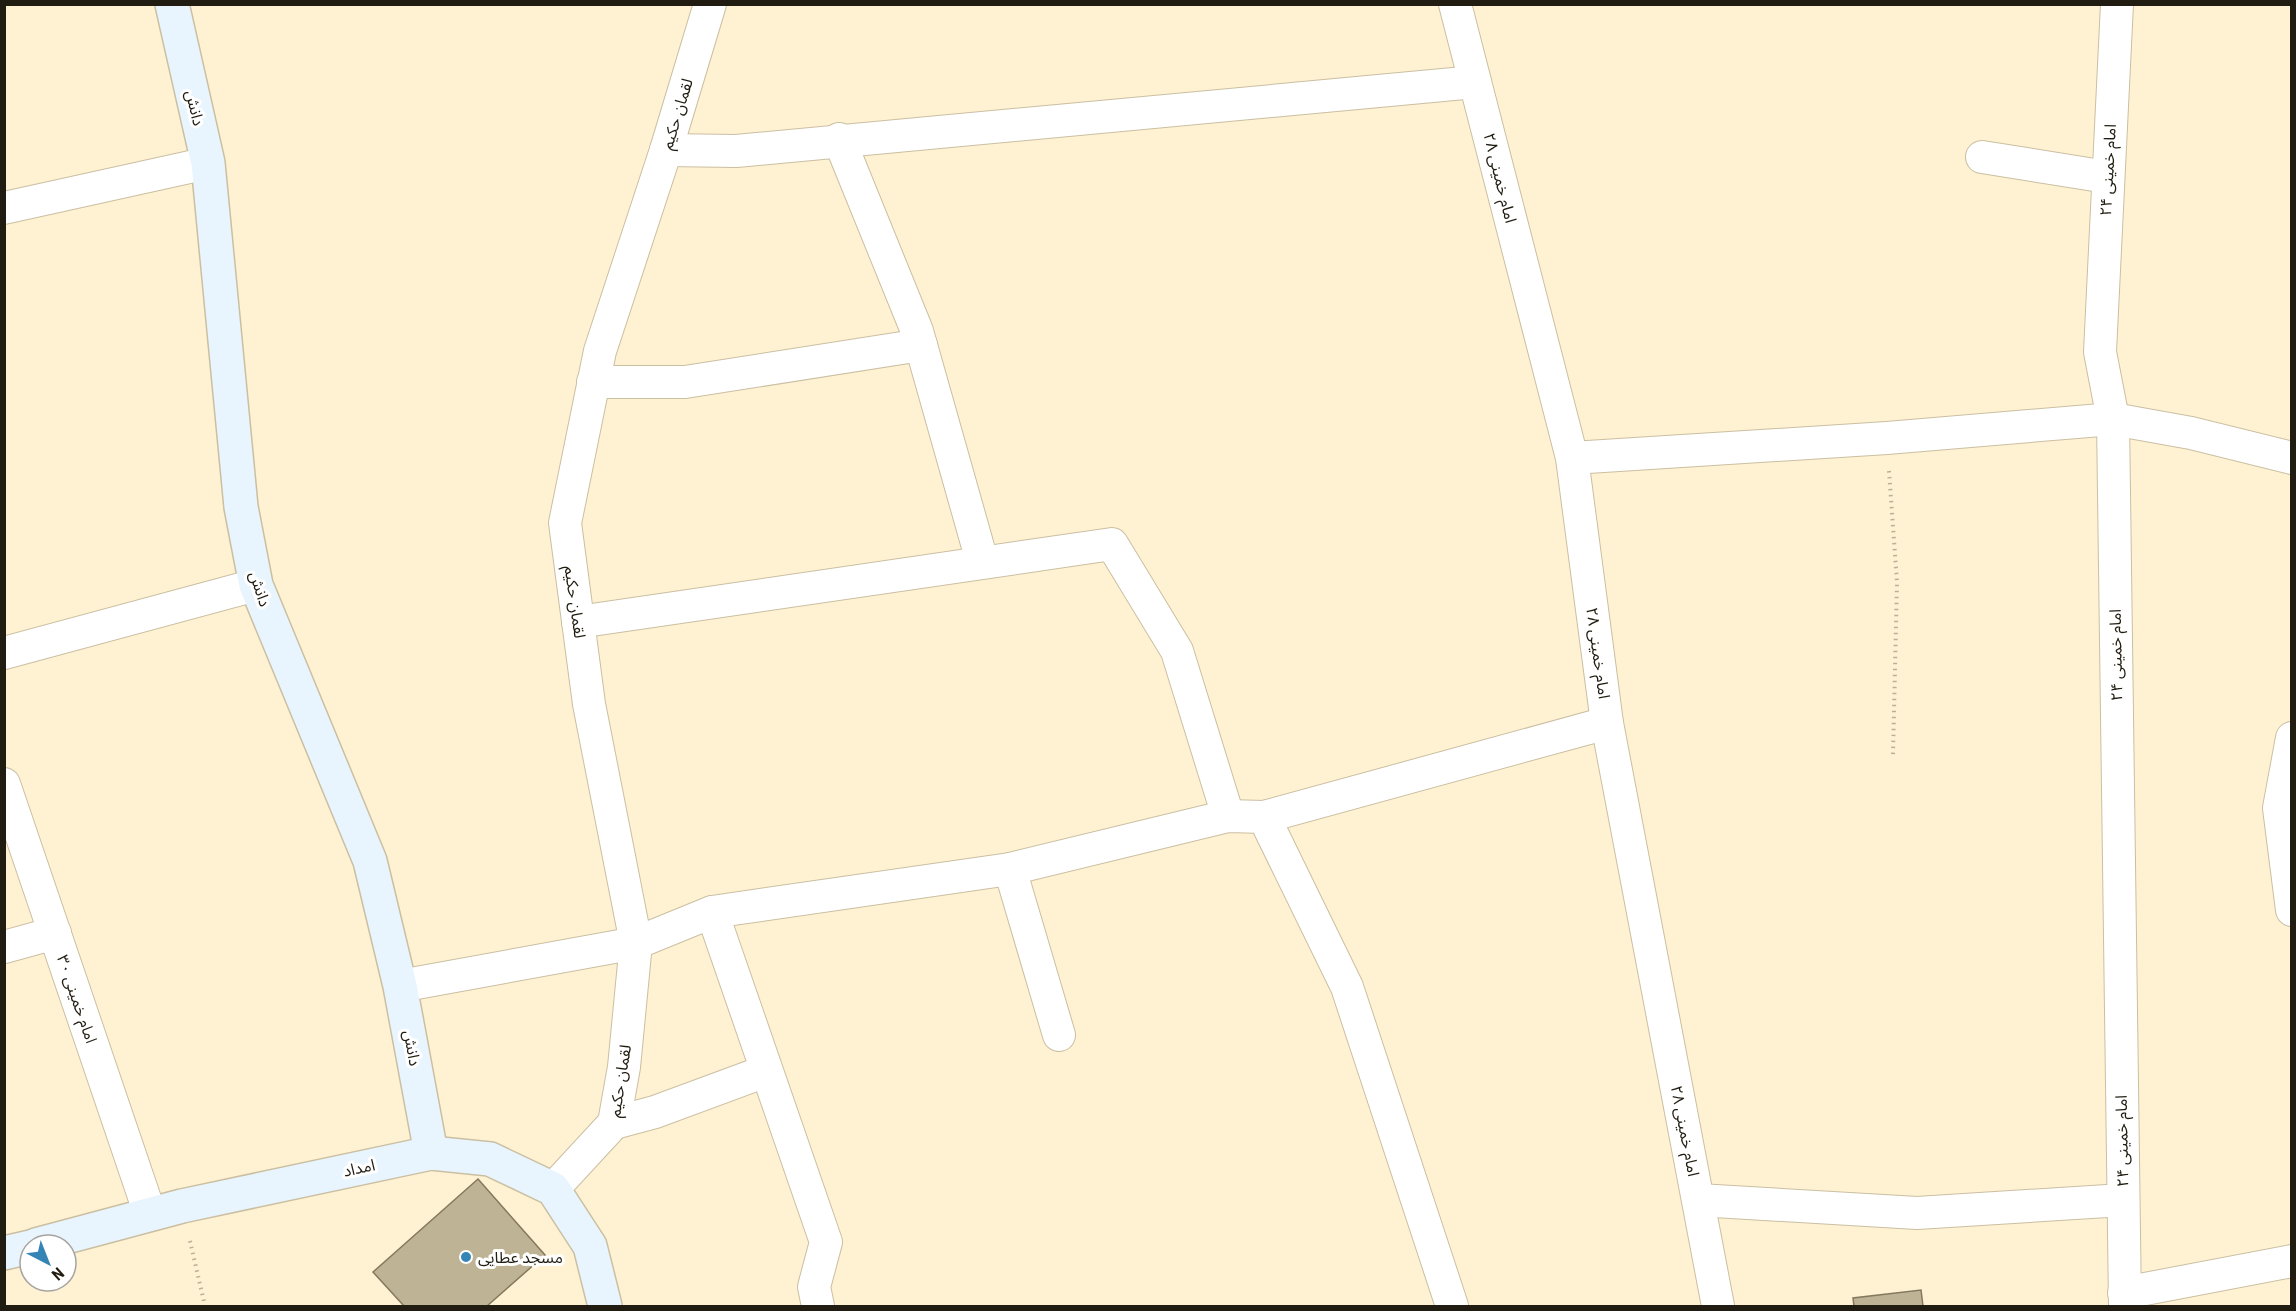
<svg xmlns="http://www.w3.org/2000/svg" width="2296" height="1311" font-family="'Roboto Condensed','Noto Sans Arabic',sans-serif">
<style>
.building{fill:#bfb396;stroke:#84795e;stroke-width:1.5}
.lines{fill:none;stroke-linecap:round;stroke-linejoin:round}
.street-casing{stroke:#cbbfa2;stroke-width:34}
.secondary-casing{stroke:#cbbfa2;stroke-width:36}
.path{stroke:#b9b097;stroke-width:4;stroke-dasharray:1.5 4.5;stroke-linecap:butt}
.street{stroke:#fff;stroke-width:32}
.secondary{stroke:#e8f5fe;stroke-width:33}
.poi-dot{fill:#3584b6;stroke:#fff;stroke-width:2}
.labels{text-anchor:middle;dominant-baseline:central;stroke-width:6;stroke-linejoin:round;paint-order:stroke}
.street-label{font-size:16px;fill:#201c11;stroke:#fff}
.poi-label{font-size:16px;fill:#201c11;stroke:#fff;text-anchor:start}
</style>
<rect width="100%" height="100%" fill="#fef2d3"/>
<g class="building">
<path d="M 478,1179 L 545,1255 L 487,1306 L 404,1306 L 373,1272 Z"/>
<path d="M 1921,1290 L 1923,1306 L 1854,1306 L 1853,1298 Z"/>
</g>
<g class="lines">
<g class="street-casing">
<g id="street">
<path d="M 1455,4 L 1572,458 L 1607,723 L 1718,1306"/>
<path d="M 2117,4 L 2100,352 L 2113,419 L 2125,1306"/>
<path d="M 839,139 L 917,331 L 982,561"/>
<path d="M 666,150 L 736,151 L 1475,82"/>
<path d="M 1982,157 L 2107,177"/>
<path d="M 4,208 L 208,163"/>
<path d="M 593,382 L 685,382 L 921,345"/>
<path d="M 1572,458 L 1887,438 L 2113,419 L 2191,433 L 2292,458"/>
<path d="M 578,622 L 1112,544 L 1177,651 L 1228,816"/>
<path d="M 4,653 L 256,585"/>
<path d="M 2292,738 L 2279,808 L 2292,910"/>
<path d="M 4,784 L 150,1214"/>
<path d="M 1264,817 L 1347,987 L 1452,1306"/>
<path d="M 1010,869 L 1059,1035"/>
<path d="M 712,912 L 826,1242 L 814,1287 L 818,1306"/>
<path d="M 4,947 L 55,933"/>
<path d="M 400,986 L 636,943 L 712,912 L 1010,869 L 1228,816 L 1264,817 L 1607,723"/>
<path d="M 614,1123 L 655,1112 L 766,1071"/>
<path d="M 553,1189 L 614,1123 L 624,1067 L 636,943 L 589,704 L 565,523 L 600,351 L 666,150 L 710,4"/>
<path d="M 1698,1200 L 1917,1213 L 2123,1200"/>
<path d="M 2124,1293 L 2292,1261"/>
</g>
</g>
<g class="secondary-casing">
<g id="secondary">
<path d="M 172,4 L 208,163 L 241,507 L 256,585 L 370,861 L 400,986 L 431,1153"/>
<path d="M 36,1245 L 182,1206 L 431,1153 L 490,1159 L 553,1189 L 590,1246 L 605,1306"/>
<path d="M 4,1253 L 30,1247"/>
</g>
</g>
<g class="path">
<path d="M 1889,471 L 1897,582 L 1893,755"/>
<path d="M 190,1241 L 205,1306"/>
</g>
<use href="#street" class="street"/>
<use href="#secondary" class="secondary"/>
</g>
<circle class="poi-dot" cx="466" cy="1257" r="6"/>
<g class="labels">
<g class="street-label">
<text transform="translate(195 108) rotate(77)">دانش</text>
<text transform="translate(677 114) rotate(-73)">لقمان حکیم</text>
<text transform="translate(2108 170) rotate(-87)">امام خمینی ۲۴</text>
<text transform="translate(1500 178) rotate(76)">امام خمینی ۲۸</text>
<text transform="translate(260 589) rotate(72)">دانش</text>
<text transform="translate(575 602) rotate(82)">لقمان حکیم</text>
<text transform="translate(1598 653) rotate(82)">امام خمینی ۲۸</text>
<text transform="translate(2116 655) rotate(-91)">امام خمینی ۲۴</text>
<text transform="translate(77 999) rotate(71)">امام خمینی ۳۰</text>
<text transform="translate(412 1048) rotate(80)">دانش</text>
<text transform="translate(620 1081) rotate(-81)">لقمان حکیم</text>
<text transform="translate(1685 1131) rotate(79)">امام خمینی ۲۸</text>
<text transform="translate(2122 1141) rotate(-91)">امام خمینی ۲۴</text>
<text transform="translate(359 1168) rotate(-12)">امداد</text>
</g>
<g class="poi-label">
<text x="478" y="1257">مسجد عطایی</text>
</g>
</g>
<rect width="2296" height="1311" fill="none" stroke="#201c11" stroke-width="12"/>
<g transform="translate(48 1263) rotate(138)"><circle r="28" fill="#ffffff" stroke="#a6a4a0" stroke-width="1.5"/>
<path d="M0-4.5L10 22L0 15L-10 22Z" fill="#3584b6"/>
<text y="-9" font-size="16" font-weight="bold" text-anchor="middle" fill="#201c11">N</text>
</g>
</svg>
